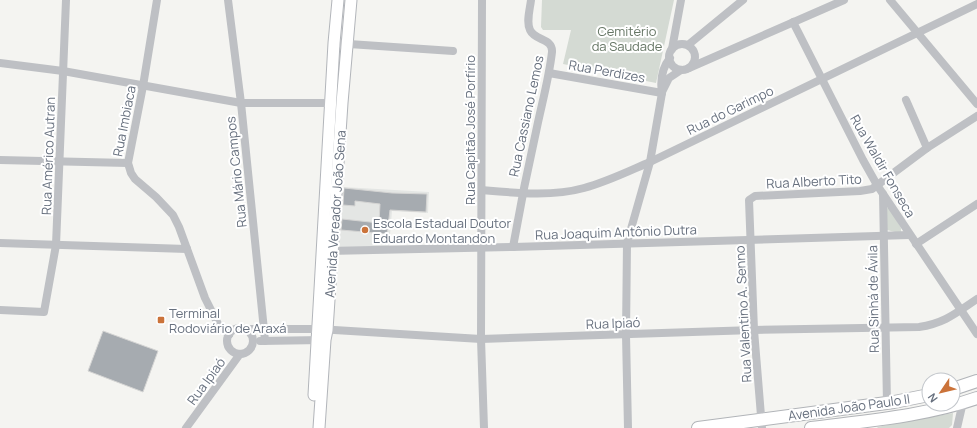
<svg xmlns="http://www.w3.org/2000/svg" width="977" height="428" font-family="Manrope,sans-serif">
<style>
.built{fill:#e4e6e4}
.green{fill:#d4dad3}
.building{fill:#a6abb0;stroke:#d5d5d4}
.lines{fill:none;stroke-linecap:round;stroke-linejoin:round}
.secondary-casing{stroke:#b2b5ba;stroke-width:13}
.primary-casing{stroke:#b1b4b8;stroke-width:14}
.minor{stroke:#bec0c4;stroke-width:8}
.secondary{stroke:#fff;stroke-width:11}
.primary{stroke:#fff;stroke-width:12}
.poi-dot{fill:#cb733a;stroke:#fff;stroke-width:1.5}
.labels{text-anchor:middle;dominant-baseline:central;stroke-width:4;stroke-linejoin:round;paint-order:stroke}
.park-label{font-size:13px;fill:#667665;stroke:#fff}
.street-label{font-size:13px;fill:#67707e;stroke:#fff}
.poi-label{font-size:13px;fill:#67707e;stroke:#fff;text-anchor:start}
</style>
<rect width="100%" height="100%" fill="#f4f4f1"/>
<path class="built" d="M 343,187 L 429,192 L 428,213 L 392,211 L 389,247 L 339,247 Z"/>
<g class="green">
<path d="M 542,0 L 674,0 L 656,83 L 563,64 L 571,30 L 543,30 L 541,27 Z"/>
<path d="M 889,207 L 901,228 L 901,232 L 895,232 L 887,230 L 886,209 Z"/>
<path d="M 953,413 L 952,425 L 949,428 L 878,428 L 877,427 Z"/>
</g>
<g class="building">
<path d="M 344,188 L 392,193 L 427,194 L 426,212 L 390,210 L 387,234 L 341,230 L 342,219 L 379,223 L 380,204 L 355,201 L 355,206 L 343,205 Z"/>
<path d="M 103,331 L 158,351 L 143,392 L 88,371 Z"/>
</g>
<g class="lines">
<g class="secondary-casing">
<g id="secondary">
<path d="M 314,395 L 334,43 L 338,0"/>
<path d="M 319,428 L 325,340 L 327,330 L 342,103 L 351,0"/>
</g>
</g>
<g class="primary-casing">
<g id="primary">
<path d="M 953,389 L 977,381"/>
<path d="M 698,428 L 894,402 L 929,395"/>
<path d="M 811,428 C 865,421 926,416 977,398"/>
</g>
</g>
<g class="minor">
<path d="M 157,0 L 143,86 L 128,163 L 131,173 L 135,179 L 156,197 L 173,215 L 179,227 L 205,298 L 218,324 L 229,335"/>
<path d="M 228,0 L 241,103 L 264,330 L 265,341"/>
<path d="M 482,0 L 481,339 L 484,428"/>
<path d="M 890,0 L 977,104"/>
<path d="M 793,22 L 863,160 L 877,185 L 977,334"/>
<path d="M 334,43 L 453,51"/>
<circle cx="682" cy="57" r="13"/>
<path d="M 688,45 L 743,0"/>
<path d="M 672,49 L 681,0"/>
<path d="M 0,63 L 63,71 L 241,103 L 331,103"/>
<path d="M 689,68 L 844,0"/>
<path d="M 549,73 L 662,93"/>
<path d="M 662,92 L 669,78 L 681,70"/>
<path d="M 906,100 L 927,148"/>
<path d="M 0,160 L 128,163"/>
<path d="M 482,190 C 515,193 552,197 584,188 C 607,182 629,171 650,162 L 977,4"/>
<path d="M 883,194 L 887,403"/>
<path d="M 0,243 L 187,249"/>
<path d="M 916,244 L 977,204"/>
<path d="M 513,247 C 520,207 528,167 537,127 C 542,103 549,78 552,52 C 553,38 535,41 530,30 C 526,22 530,9 531,0"/>
<path d="M 328,251 L 513,247 L 909,235"/>
<path d="M 0,310 L 44,312 L 56,245 L 66,0"/>
<circle cx="240" cy="341" r="13"/>
<path d="M 243,329 L 318,329 L 481,339 L 754,330 L 919,327 C 945,323 956,313 977,299"/>
<path d="M 260,341 L 322,340"/>
<path d="M 186,428 L 240,354"/>
<path d="M 628,428 L 626,335 L 627,243 L 650,162 L 662,93 C 660,80 662,68 670,58"/>
<path d="M 762,428 L 754,330 L 749,200 L 755,196 L 860,191 L 872,189 L 927,148 L 977,116"/>
<path d="M 957,428 L 963,402"/>
</g>
<use href="#secondary" class="secondary"/>
<use href="#primary" class="primary"/>
</g>
<g class="poi-dot">
<circle cx="365" cy="230" r="4"/>
<rect x="157" y="316" width="8" height="8" rx="2"/>
</g>
<g class="labels">
<g class="park-label">
<text x="627" y="31">Cemitério<tspan x="627" dy="15">da Saudade</tspan></text>
</g>
<g class="street-label">
<text transform="translate(607 71) rotate(10)">Rua Perdizes</text>
<text transform="translate(730 110) rotate(-26)">Rua do Garimpo</text>
<text transform="translate(526 116) rotate(-78)">Rua Cassiano Lemos</text>
<text transform="translate(124 121) rotate(-79)">Rua Imbiaca</text>
<text transform="translate(470 130) rotate(-90)">Rua Capitão José Porfírio</text>
<text transform="translate(48 156) rotate(-88)">Rua Américo Autran</text>
<text transform="translate(883 166) rotate(60)">Rua Waldir Fonseca</text>
<text transform="translate(236 172) rotate(-96)">Rua Mário Campos</text>
<text transform="translate(814 181) rotate(-3)">Rua Alberto Tito</text>
<text transform="translate(335 214) rotate(-86)">Avenida Vereador João Sena</text>
<text transform="translate(616 232) rotate(-2)">Rua Joaquim Antônio Dutra</text>
<text transform="translate(873 299) rotate(-91)">Rua Sinhá de Ávila</text>
<text transform="translate(743 314) rotate(-93)">Rua Valentino A. Senno</text>
<text transform="translate(613 323) rotate(-2)">Rua Ipiaó</text>
<text transform="translate(206 381) rotate(-54)">Rua Ipiaó</text>
<text transform="translate(849 407) rotate(-8)">Avenida João Paulo II</text>
</g>
<g class="poi-label">
<text x="373" y="223">Escola Estadual Doutor<tspan x="373" dy="15">Eduardo Montandon</tspan></text>
<text x="169" y="313">Terminal<tspan x="169" dy="15">Rodoviário de Araxá</tspan></text>
</g>
</g>
<g transform="translate(941 392) rotate(235)"><circle r="19" fill="#ffffff" stroke="#c2c6cb"/>
<path d="M0-3L7 15L0 10L-7 15Z" fill="#cb733a"/>
<text y="-6" font-size="11" font-weight="bold" text-anchor="middle" fill="#67707e">N</text>
</g>
</svg>
